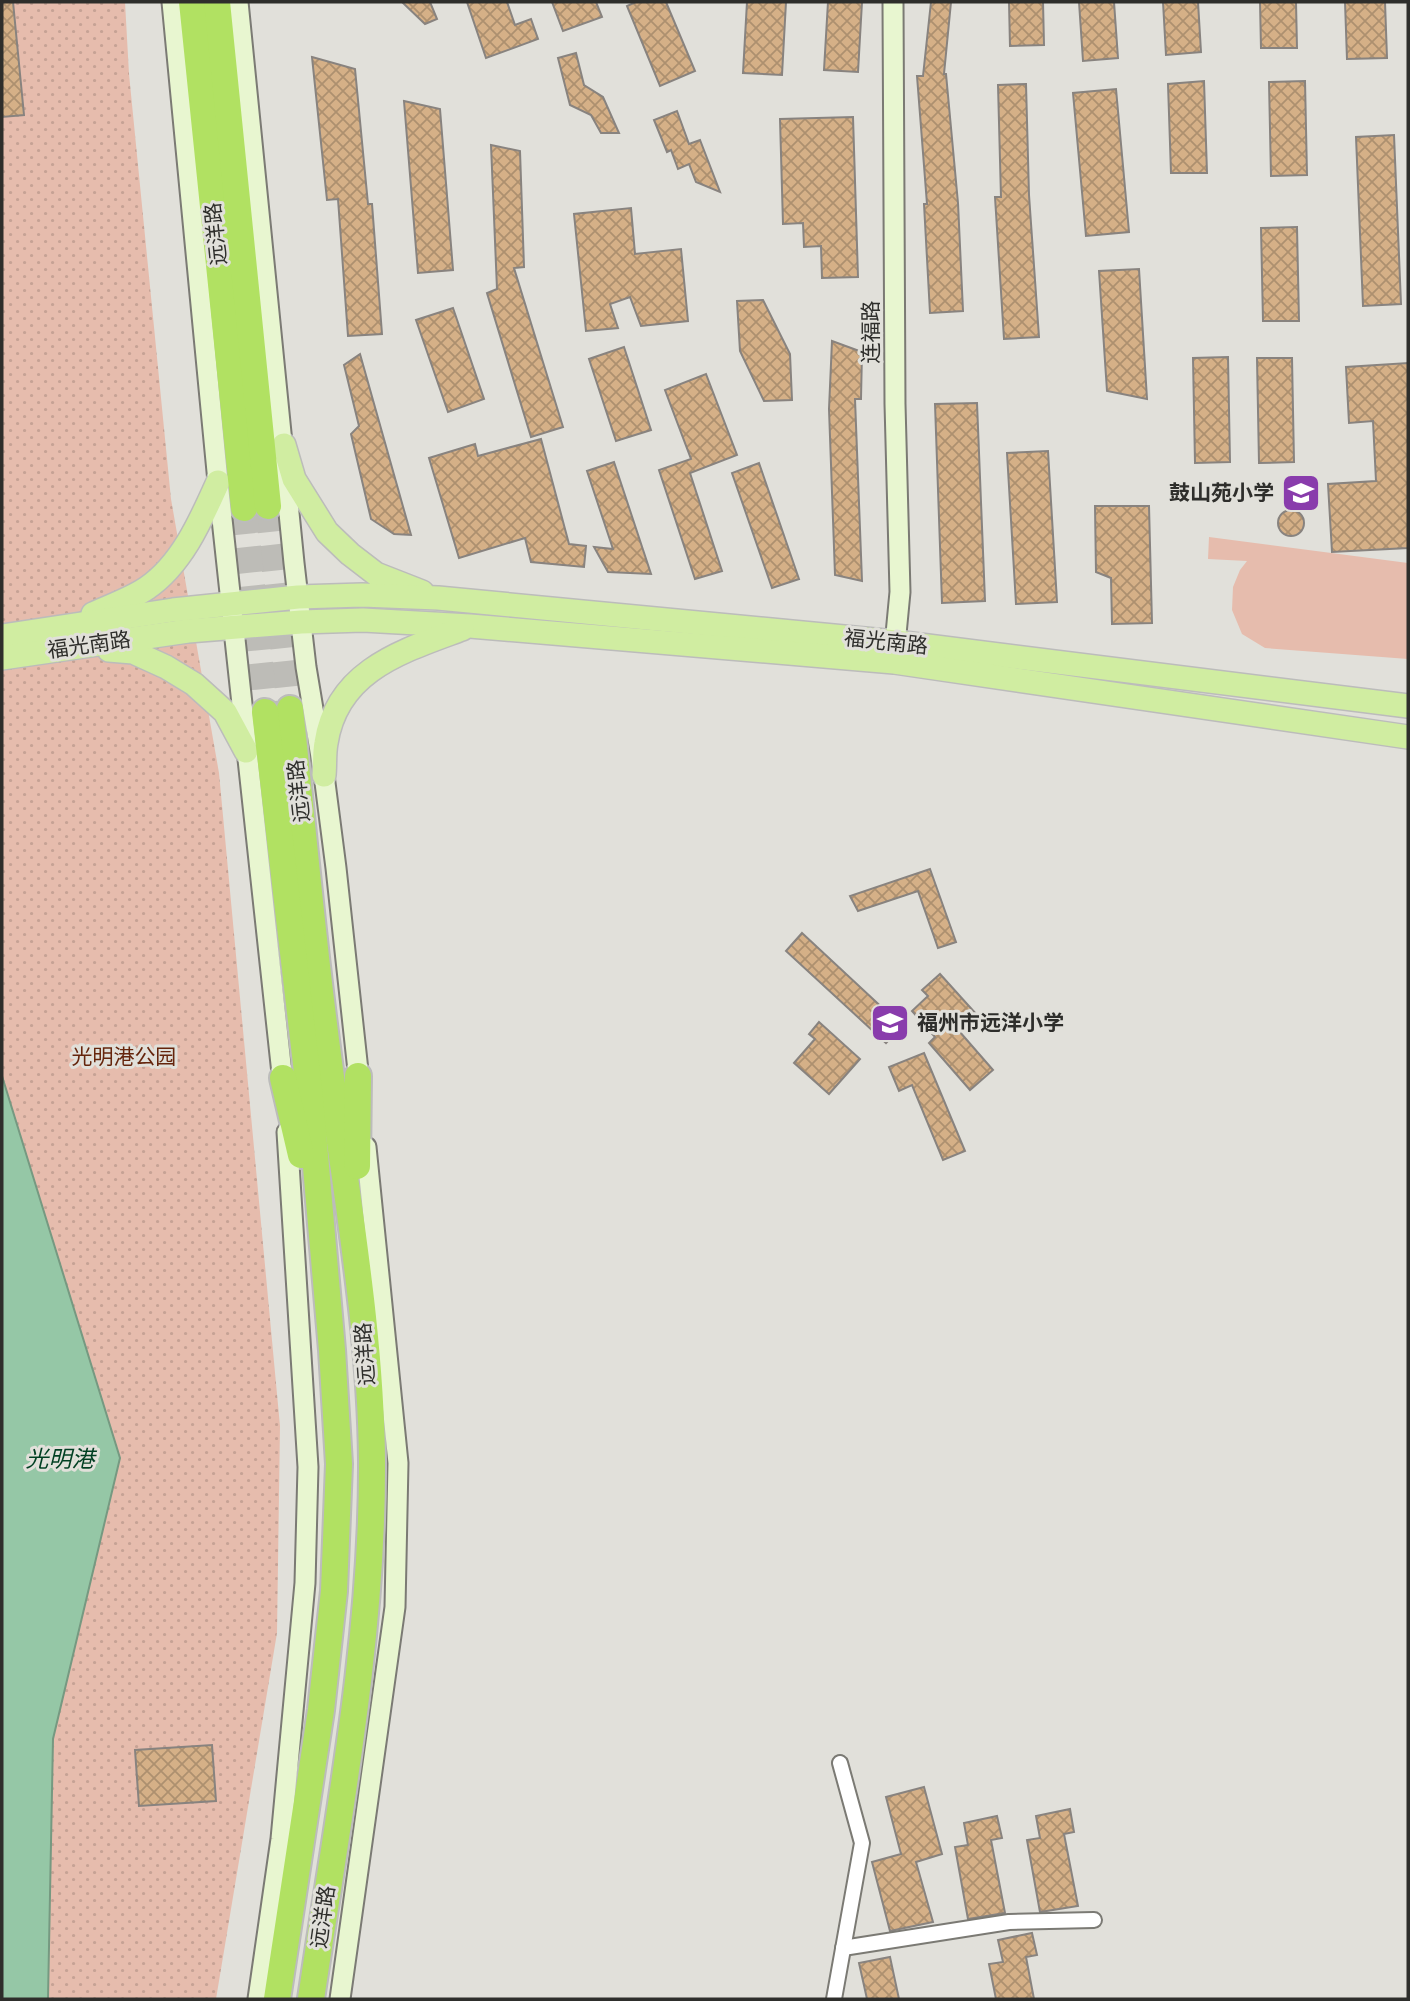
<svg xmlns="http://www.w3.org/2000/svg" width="1410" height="2001" font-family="'DM Sans','Noto Sans SC',sans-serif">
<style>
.grass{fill:url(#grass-dots)}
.pitch{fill:#e6bcad}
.water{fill:#95c7a6;stroke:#769981;stroke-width:2}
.building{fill:url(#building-cross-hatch);stroke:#88837f;stroke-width:2}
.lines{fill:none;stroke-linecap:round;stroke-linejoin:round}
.highway-tunnel{stroke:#bdbcb7;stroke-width:26;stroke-dasharray:26 13;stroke-linecap:butt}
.street-casing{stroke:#7b7a74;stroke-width:18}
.secondary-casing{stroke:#7b7a74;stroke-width:23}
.primary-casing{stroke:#bcbcbb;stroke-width:26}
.highway-casing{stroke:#bcbcbb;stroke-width:30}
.street{stroke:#fff;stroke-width:14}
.secondary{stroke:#e8f6d0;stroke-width:19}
.primary{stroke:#d0eda1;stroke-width:23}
.highway{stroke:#b1e162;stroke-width:26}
.labels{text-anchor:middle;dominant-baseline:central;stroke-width:6;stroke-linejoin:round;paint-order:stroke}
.street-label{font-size:21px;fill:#2e2e2b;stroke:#e1e0da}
.poi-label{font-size:21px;font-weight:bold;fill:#2e2e2b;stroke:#e1e0da;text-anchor:end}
.park-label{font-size:21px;fill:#65250c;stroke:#e1e0da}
.water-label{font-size:23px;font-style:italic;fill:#003f22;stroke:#e1e0da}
</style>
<defs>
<pattern id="grass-dots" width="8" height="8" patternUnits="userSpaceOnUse" patternTransform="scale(1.75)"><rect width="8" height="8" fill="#e6bcad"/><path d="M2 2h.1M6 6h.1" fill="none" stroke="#c6a295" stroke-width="1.8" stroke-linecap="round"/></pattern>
<pattern id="building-cross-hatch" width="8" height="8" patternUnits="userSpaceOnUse" patternTransform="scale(1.75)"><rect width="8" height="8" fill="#d5b087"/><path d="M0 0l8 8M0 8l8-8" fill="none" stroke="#ad906f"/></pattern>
</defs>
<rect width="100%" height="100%" fill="#e1e0da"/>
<path class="grass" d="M 2,2 L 125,2 L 129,74 L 171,499 L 219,773 L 280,1426 L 277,1633 L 216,1999 L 48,1999 L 53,1739 L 120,1458 L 2,1076 Z"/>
<path class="pitch" d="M 1209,537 L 1408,563 L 1408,659 L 1265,648 L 1242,634 L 1232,610 L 1233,587 L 1240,570 L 1247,561 L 1208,559 Z"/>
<path class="water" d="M 2,1076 L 120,1458 L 53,1739 L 48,1999 L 2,1999 Z"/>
<g class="building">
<path d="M 2,2 L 13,2 L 24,115 L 2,117 Z"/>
<path d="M 402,2 L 430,2 L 437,19 L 425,24 Z"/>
<path d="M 467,2 L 507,2 L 515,25 L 531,19 L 538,39 L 486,58 Z"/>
<path d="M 552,2 L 596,2 L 602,17 L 563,31 Z"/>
<path d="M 636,2 L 666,2 L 695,71 L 660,86 L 627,6 Z"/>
<path d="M 747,2 L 786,2 L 782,75 L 743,73 Z"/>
<path d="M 828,2 L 862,2 L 858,72 L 824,70 Z"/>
<path d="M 931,2 L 951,2 L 944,74 L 946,74 L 958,203 L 963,311 L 930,313 L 924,204 L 927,204 L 917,76 L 923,76 Z"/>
<path d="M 1009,2 L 1043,2 L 1044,45 L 1010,46 Z"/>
<path d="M 1079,2 L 1114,2 L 1118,58 L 1083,61 Z"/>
<path d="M 1163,2 L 1198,2 L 1201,52 L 1166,55 Z"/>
<path d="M 1260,2 L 1296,2 L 1297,48 L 1261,48 Z"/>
<path d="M 1345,2 L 1385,2 L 1387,58 L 1347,59 Z"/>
<path d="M 576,53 L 584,85 L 603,97 L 619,133 L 601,133 L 591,115 L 570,105 L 558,58 Z"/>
<path d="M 312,57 L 355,69 L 368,204 L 372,204 L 382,334 L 348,336 L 338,199 L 327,200 Z"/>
<path d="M 1204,81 L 1207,173 L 1171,173 L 1168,84 Z"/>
<path d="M 1305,81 L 1307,175 L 1271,176 L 1269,82 Z"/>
<path d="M 1026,84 L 1029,195 L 1039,337 L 1004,339 L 995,197 L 1001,197 L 998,85 Z"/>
<path d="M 1116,89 L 1129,232 L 1086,236 L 1073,93 Z"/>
<path d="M 404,101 L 440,109 L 453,270 L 418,273 Z"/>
<path d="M 677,111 L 689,144 L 700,140 L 720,192 L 696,182 L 689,164 L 678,169 L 671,150 L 667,152 L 654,120 Z"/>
<path d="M 853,117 L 858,277 L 822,278 L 821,246 L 804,247 L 803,223 L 783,224 L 780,119 Z"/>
<path d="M 1394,135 L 1401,304 L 1363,306 L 1356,137 Z"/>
<path d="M 491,145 L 520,151 L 524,267 L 514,268 L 563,427 L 531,437 L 487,293 L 497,289 Z"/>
<path d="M 631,208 L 635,254 L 681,249 L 688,321 L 641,326 L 630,297 L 610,304 L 618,328 L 586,331 L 574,214 Z"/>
<path d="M 1297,227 L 1299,321 L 1263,321 L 1261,228 Z"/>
<path d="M 1139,269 L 1147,399 L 1107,391 L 1099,271 Z"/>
<path d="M 763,300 L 790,354 L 792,400 L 764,401 L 740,351 L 737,301 Z"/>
<path d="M 453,308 L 484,399 L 448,412 L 416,320 Z"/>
<path d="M 832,341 L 862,352 L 861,399 L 855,399 L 862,581 L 835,575 L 829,409 Z"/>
<path d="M 624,347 L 651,430 L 616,441 L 589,359 Z"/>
<path d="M 360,354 L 411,535 L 394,534 L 371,519 L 351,434 L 359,426 L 344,365 Z"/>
<path d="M 1228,357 L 1230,462 L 1195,463 L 1193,358 Z"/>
<path d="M 1257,358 L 1292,358 L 1294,462 L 1259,463 Z"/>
<path d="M 1408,363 L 1408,548 L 1332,552 L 1328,484 L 1376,481 L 1373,421 L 1349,423 L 1346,367 Z"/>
<path d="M 706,374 L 737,455 L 690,473 L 722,571 L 695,579 L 659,470 L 691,459 L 665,390 Z"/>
<path d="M 977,403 L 985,601 L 942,603 L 935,404 Z"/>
<path d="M 541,439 L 569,544 L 586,546 L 584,567 L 531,562 L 525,538 L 459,558 L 429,458 L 475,444 L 478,456 Z"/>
<path d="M 1048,451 L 1057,602 L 1016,604 L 1007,453 Z"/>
<path d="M 614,462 L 651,574 L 608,572 L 594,547 L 613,549 L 587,471 Z"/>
<path d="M 759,463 L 799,579 L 772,588 L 732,473 Z"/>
<path d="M 1095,506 L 1149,506 L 1152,623 L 1112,624 L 1111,578 L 1096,572 Z"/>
<circle cx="1291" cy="523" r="13"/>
<path d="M 930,869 L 956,942 L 938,948 L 918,891 L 858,911 L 850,896 Z"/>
<path d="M 802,933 L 902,1026 L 886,1043 L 786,951 Z"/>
<path d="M 940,974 L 977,1015 L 959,1031 L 993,1070 L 970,1090 L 929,1043 L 935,1037 L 912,1011 L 928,996 L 922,990 Z"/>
<path d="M 819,1022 L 860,1059 L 829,1094 L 794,1063 L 815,1039 L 809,1034 Z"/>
<path d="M 924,1053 L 965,1151 L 943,1160 L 912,1085 L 899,1091 L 889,1067 Z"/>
<path d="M 212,1745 L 216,1801 L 139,1806 L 135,1750 Z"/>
<path d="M 924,1787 L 942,1854 L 916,1862 L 933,1922 L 890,1931 L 872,1862 L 901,1854 L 886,1797 Z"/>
<path d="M 1070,1809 L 1074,1832 L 1064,1834 L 1078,1906 L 1040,1912 L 1027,1840 L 1040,1838 L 1036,1816 Z"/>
<path d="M 997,1816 L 1002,1838 L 991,1840 L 1005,1913 L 968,1919 L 955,1847 L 968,1845 L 964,1823 Z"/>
<path d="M 1032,1933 L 1037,1955 L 1026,1957 L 1034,1999 L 996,1999 L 989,1964 L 1003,1962 L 998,1940 Z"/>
<path d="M 890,1957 L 899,1999 L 867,1999 L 859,1963 Z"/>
</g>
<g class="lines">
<g class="highway-tunnel">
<path d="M 268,506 L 290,709"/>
<path d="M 244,508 L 265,712"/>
</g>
<g class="street-casing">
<g id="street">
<path d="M 843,1948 L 1009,1922 L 1094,1920"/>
<path d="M 834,1999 L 862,1843 L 840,1763"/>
</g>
</g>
<g class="secondary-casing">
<g id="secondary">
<path d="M 172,2 L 218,482 L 284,1092"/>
<path d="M 238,2 L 294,563 L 306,667 L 324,775 L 336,868 L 360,1089"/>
<path d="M 893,2 L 895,404 L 900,592 L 894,655"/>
<path d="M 258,1999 L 281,1839 L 305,1583 L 308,1467 L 287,1132"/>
<path d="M 340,1999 L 395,1607 L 398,1463 L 366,1147"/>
</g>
</g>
<g class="primary-casing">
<g id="primary">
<path d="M 284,445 L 294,479 L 327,532 L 350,554 L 376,574 L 422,592"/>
<path d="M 93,614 C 110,606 131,599 147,588 C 182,564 201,520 218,482"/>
<path d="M 2,636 L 173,610 L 298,597 L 362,595 L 438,598 L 896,642 L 1408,706"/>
<path d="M 109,650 L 133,652 L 166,667 L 194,684 L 225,712 L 246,751"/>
<path d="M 2,658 L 188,631 L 301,622 L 363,620 L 470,626 L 894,662 L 1408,737"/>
<path d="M 324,775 C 325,765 324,753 326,743 C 337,670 403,651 462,629"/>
</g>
</g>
<g class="highway-casing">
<g id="highway">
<path d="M 192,2 L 244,508"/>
<path d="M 217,2 L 268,506"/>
<path d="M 290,709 C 304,838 315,969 334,1098 C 350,1219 371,1339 372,1461 C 373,1641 337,1822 311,1999"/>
<path d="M 265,712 L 310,1098 L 332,1350 L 339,1464 L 334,1591 L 321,1710 L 277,1999"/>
<path d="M 283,1078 L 301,1155"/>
<path d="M 357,1166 L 358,1076"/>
</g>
</g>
<use href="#street" class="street"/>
<use href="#secondary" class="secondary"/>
<use href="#primary" class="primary"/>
<use href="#highway" class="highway"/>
</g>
<defs>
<g id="school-square" transform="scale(2.0125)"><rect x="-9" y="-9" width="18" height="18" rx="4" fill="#893cac" stroke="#e1e0da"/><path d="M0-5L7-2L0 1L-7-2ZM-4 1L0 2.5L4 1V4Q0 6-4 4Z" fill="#fff"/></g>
</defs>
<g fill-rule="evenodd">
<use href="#school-square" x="1301" y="493"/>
<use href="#school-square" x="890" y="1023"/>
</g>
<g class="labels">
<g class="street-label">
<text transform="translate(216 234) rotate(-96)">远洋路</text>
<text transform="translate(871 332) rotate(-90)">连福路</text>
<text transform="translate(886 642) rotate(6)">福光南路</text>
<text transform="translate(89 645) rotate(-8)">福光南路</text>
<text transform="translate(299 791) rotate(-96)">远洋路</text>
<text transform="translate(365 1354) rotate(-94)">远洋路</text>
<text transform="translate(323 1917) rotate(-82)">远洋路</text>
</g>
<g class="poi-label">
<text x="1274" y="493">鼓山苑小学</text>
<text x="917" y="1023" text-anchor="start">福州市远洋小学</text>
</g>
<g class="park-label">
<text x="124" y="1057">光明港公园</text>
</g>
<g class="water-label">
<text x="60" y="1459">光明港</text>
</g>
</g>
<rect width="1410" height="2001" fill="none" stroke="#2e2e2b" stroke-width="7"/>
</svg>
